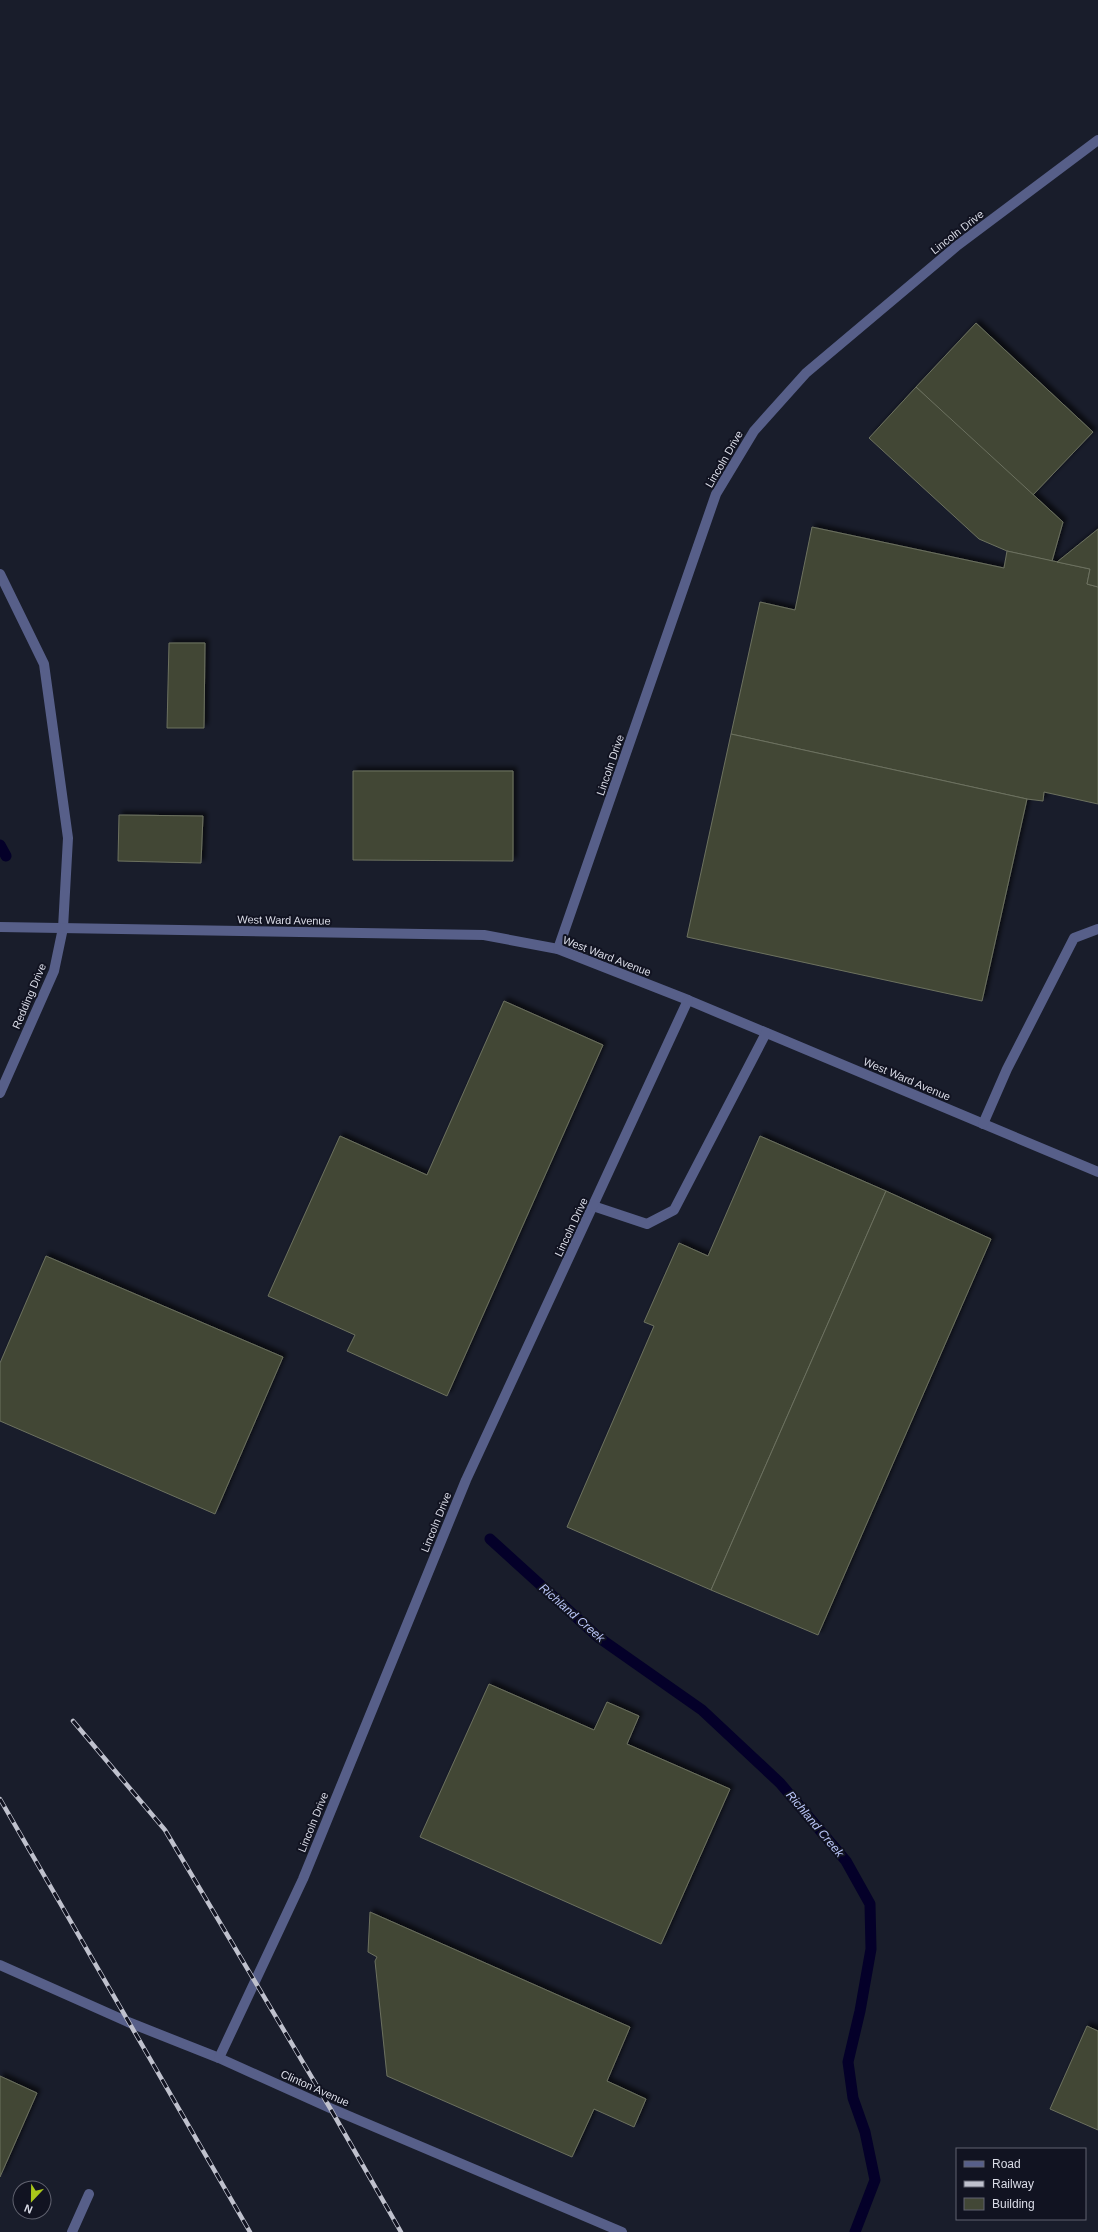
<svg xmlns="http://www.w3.org/2000/svg" width="1098" height="2232" font-family="Arial,sans-serif">
<style>
.lines{fill:none;stroke-linecap:round;stroke-linejoin:round}
.stream{stroke:#040029;stroke-width:11}
.building{fill:#424736;stroke:#6c715f;filter:url(#shadow)}
.minor{stroke:#575f89;stroke-width:10}
.rail-casing{stroke:#bfc1cd;stroke-width:4.5}
.rail{stroke:#111321;stroke-width:3;stroke-dasharray:9;stroke-linecap:butt}
.labels{text-anchor:middle;dominant-baseline:central;stroke-width:4;stroke-linejoin:round;paint-order:stroke}
.street-label{font-size:11px;fill:#dadce7;stroke:#111321}
.water-label{font-size:12px;font-style:italic;fill:#bac6f8;stroke:#111321}
</style>
<defs>
<filter id="shadow"><feDropShadow dx="3.5" dy="-3.5" stdDeviation="2" flood-color="#0009"/></filter>
</defs>
<rect width="100%" height="100%" fill="#191d2b"/>
<g class="lines">
<g class="stream">
<path d="M 0,845 L 6,856"/>
<path d="M 490,1539 L 598,1637 L 702,1710 L 780,1783 L 846,1861 L 870,1904 L 871,1949 L 860,2011 L 848,2062 L 853,2098 L 865,2132 L 875,2180 L 855,2232"/>
</g>
</g>
<g class="building">
<path d="M 976,323 L 1093,432 L 1032,496 L 916,387 Z"/>
<path d="M 916,387 L 1063,522 L 1052,561 L 1007,551 L 979,539 L 869,438 Z"/>
<path d="M 812,527 L 1004,568 L 1007,551 L 1090,569 L 1087,584 L 1098,587 L 1098,804 L 1044,792 L 1043,801 L 1027,799 L 731,734 L 760,602 L 795,610 Z"/>
<path d="M 1098,529 L 1098,587 L 1087,584 L 1090,569 L 1057,562 Z"/>
<path d="M 169,643 L 205,643 L 204,728 L 167,728 Z"/>
<path d="M 731,734 L 1027,799 L 982,1001 L 687,937 Z"/>
<path d="M 353,771 L 513,771 L 513,861 L 353,860 Z"/>
<path d="M 119,815 L 203,816 L 201,863 L 118,861 Z"/>
<path d="M 504,1001 L 603,1045 L 447,1396 L 347,1351 L 355,1335 L 268,1296 L 340,1136 L 427,1175 Z"/>
<path d="M 760,1136 L 886,1191 L 711,1590 L 567,1527 L 654,1326 L 644,1322 L 679,1243 L 708,1256 Z"/>
<path d="M 886,1191 L 991,1239 L 818,1635 L 711,1590 Z"/>
<path d="M 46,1256 L 283,1357 L 215,1514 L 0,1421 L 0,1363 Z"/>
<path d="M 489,1684 L 594,1730 L 607,1702 L 639,1716 L 627,1744 L 730,1789 L 661,1944 L 420,1837 Z"/>
<path d="M 370,1912 L 630,2027 L 607,2081 L 646,2099 L 634,2127 L 594,2109 L 572,2157 L 387,2076 L 375,1961 L 377,1957 L 368,1952 Z"/>
<path d="M 1087,2026 L 1098,2031 L 1098,2130 L 1050,2109 Z"/>
<path d="M 0,2076 L 37,2093 L 0,2177 Z"/>
</g>
<g class="lines">
<g class="minor">
<path d="M 0,574 L 44,664 L 68,838 L 63,928 L 54,971 L 0,1093"/>
<path d="M 0,927 L 484,935 L 558,949 L 688,1000 L 1098,1172"/>
<path d="M 558,949 L 716,494 L 754,431 L 806,373 L 958,245 L 1098,140"/>
<path d="M 983,1124 L 1007,1069 L 1074,938 L 1098,929"/>
<path d="M 593,1206 L 647,1224 L 674,1210 L 766,1033"/>
<path d="M 0,1965 L 128,2022 L 219,2058 L 330,2108 L 622,2232"/>
<path d="M 219,2058 L 303,1879 L 466,1480 L 688,1000"/>
<path d="M 72,2232 L 89,2194"/>
</g>
<g class="rail-casing">
<g id="rail">
<path d="M 73,1721 L 165,1830 L 330,2108 L 401,2232"/>
<path d="M 0,1799 L 250,2232"/>
</g>
</g>
<use href="#rail" class="rail"/>
</g>
<g class="labels">
<g class="street-label">
<text transform="translate(957 232) rotate(-38)">Lincoln Drive</text>
<text transform="translate(724 459) rotate(-60)">Lincoln Drive</text>
<text transform="translate(610 765) rotate(-71)">Lincoln Drive</text>
<text transform="translate(284 920) rotate(1)">West Ward Avenue</text>
<text transform="translate(607 956) rotate(21)">West Ward Avenue</text>
<text transform="translate(29 996) rotate(-67)">Redding Drive</text>
<text transform="translate(907 1079) rotate(23)">West Ward Avenue</text>
<text transform="translate(571 1227) rotate(-65)">Lincoln Drive</text>
<text transform="translate(436 1522) rotate(-68)">Lincoln Drive</text>
<text transform="translate(313 1822) rotate(-68)">Lincoln Drive</text>
<text transform="translate(315 2088) rotate(24)">Clinton Avenue</text>
</g>
<g class="water-label">
<text transform="translate(572 1613) rotate(41)">Richland Creek</text>
<text transform="translate(815 1824) rotate(50)">Richland Creek</text>
</g>
</g>
<rect x="956" y="2148" width="130" height="72" fill="#111321" stroke="#616370"/>
<rect x="964" y="2161" width="20" height="6" fill="#575f89" stroke="#616370"/>
<text x="992" y="2168" font-size="12" fill="#dadce7">Road</text>
<rect x="964" y="2181" width="20" height="6" fill="#bfc1cd" stroke="#616370"/>
<text x="992" y="2188" font-size="12" fill="#dadce7">Railway</text>
<rect x="964" y="2198" width="20" height="12" fill="#424736" stroke="#616370"/>
<text x="992" y="2208" font-size="12" fill="#dadce7">Building</text>
<g transform="translate(32 2200) rotate(202)"><circle r="19" fill="#111321" stroke="#616370"/>
<path d="M0-3L7 15L0 10L-7 15Z" fill="#a9c71b"/>
<text y="-6" font-size="11" font-weight="bold" text-anchor="middle" fill="#dadce7">N</text>
</g>
</svg>
